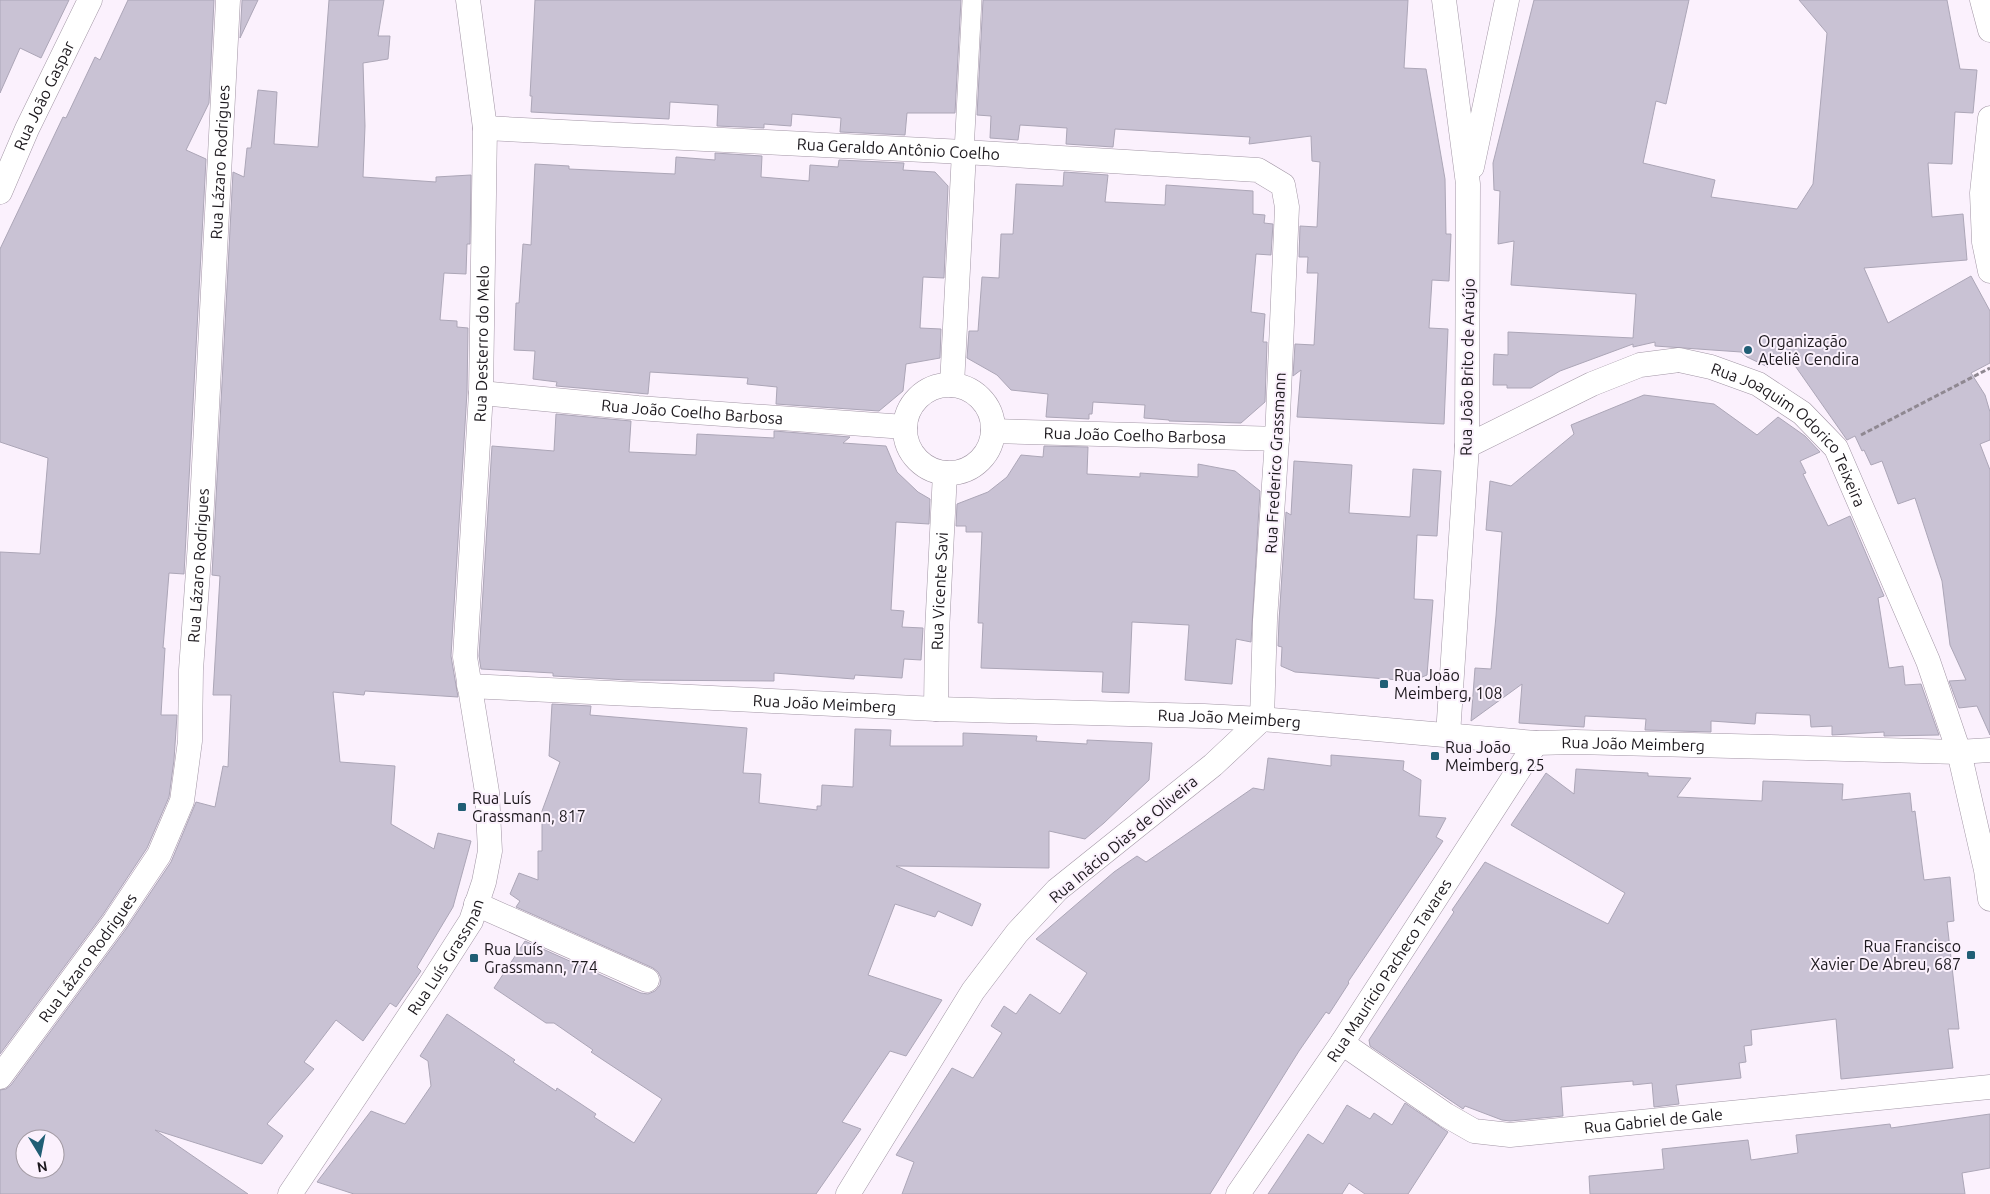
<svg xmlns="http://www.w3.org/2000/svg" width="1990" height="1194" font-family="Ubuntu,sans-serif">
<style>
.building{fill:#c9c2d4;stroke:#aca6b7;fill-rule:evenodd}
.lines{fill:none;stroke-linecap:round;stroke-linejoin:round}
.pedestrian-casing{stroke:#a296a5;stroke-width:20}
.minor-casing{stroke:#a296a5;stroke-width:25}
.path{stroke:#8f8891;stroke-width:3;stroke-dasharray:5 2.5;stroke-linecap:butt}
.pedestrian{stroke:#fff;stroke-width:19}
.minor{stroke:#fff;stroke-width:24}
.poi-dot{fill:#205e75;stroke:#fbf1fd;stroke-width:2}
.labels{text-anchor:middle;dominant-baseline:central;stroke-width:4;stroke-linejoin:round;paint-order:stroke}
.street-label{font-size:16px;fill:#1c181d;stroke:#fbf1fd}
.poi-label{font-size:16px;fill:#1c181d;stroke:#fbf1fd;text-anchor:start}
</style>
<rect width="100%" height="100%" fill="#fbf1fd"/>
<g class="building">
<path d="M 0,0 L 69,0 L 41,58 L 20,48 L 0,93 Z"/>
<path d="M 128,0 L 214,0 L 209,103 L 186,150 L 206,159 L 184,574 L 169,573 L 163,648 L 165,648 L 161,715 L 177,715 L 174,760 L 169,797 L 147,848 L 104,913 L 0,1054 L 0,552 L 40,554 L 48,458 L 0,442 L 0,249 L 63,117 L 66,118 L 95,57 L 100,60 Z"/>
<path d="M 242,0 L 258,0 L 240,38 L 242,1 Z"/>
<path d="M 329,0 L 384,0 L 378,36 L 390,36 L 388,59 L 363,63 L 365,126 L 363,177 L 436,182 L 436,177 L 471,175 L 470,244 L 467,244 L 466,274 L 444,273 L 440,320 L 457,321 L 457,327 L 468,328 L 467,392 L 451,656 L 458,697 L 365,691 L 364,695 L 333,692 L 340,762 L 395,766 L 391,824 L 434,849 L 438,833 L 471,841 L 453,907 L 417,967 L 421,971 L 396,1007 L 390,1003 L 363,1041 L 336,1020 L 304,1062 L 314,1069 L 267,1124 L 283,1136 L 262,1164 L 155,1130 L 248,1194 L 0,1194 L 0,1090 L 6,1089 L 11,1085 L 126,929 L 171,862 L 196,802 L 215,807 L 223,766 L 228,767 L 231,695 L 213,695 L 220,576 L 212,575 L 233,172 L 244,177 L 247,148 L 251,148 L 258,90 L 277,92 L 274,144 L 318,147 ZM 25,1139 L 55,1139 L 55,1169 L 25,1169 Z"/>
<path d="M 535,0 L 961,0 L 955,113 L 907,113 L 905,135 L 840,132 L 841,118 L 792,114 L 791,126 L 764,124 L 764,128 L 717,126 L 718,105 L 670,102 L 669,119 L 531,112 L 532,96 L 530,96 Z"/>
<path d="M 983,0 L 1408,0 L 1404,68 L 1426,69 L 1445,179 L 1446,234 L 1451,234 L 1449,281 L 1432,280 L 1429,328 L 1448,329 L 1444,424 L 1297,417 L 1301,370 L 1293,376 L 1295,344 L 1314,345 L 1318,273 L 1307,273 L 1308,257 L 1299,257 L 1300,226 L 1317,227 L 1320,162 L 1312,161 L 1311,136 L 1249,144 L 1250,137 L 1115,129 L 1113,147 L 1066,144 L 1067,128 L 1020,125 L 1018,140 L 990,138 L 991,116 L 977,115 Z"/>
<path d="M 1534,0 L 1689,0 L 1666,104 L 1656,101 L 1643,163 L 1715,180 L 1711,197 L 1797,209 L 1813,184 L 1827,33 L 1799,0 L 1947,0 L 1960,69 L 1977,70 L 1973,113 L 1955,112 L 1952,164 L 1928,163 L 1932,217 L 1963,214 L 1967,260 L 1864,268 L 1888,323 L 1971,276 L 1990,311 L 1990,363 L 1971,373 L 1985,395 L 1990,412 L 1990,440 L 1980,444 L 1990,470 L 1990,735 L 1977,706 L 1959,708 L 1949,681 L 1966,680 L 1950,645 L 1942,581 L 1915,498 L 1898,504 L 1882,461 L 1871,465 L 1864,450 L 1862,451 L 1855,436 L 1847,440 L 1784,350 L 1768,367 L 1747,357 L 1741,352 L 1655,346 L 1655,342 L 1633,347 L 1633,344 L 1560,371 L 1531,388 L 1507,388 L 1507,385 L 1493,385 L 1494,354 L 1508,355 L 1508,332 L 1633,338 L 1636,294 L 1511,285 L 1514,241 L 1498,244 L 1500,191 L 1494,190 L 1493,163 Z"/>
<path d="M 715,153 L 762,156 L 761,177 L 809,181 L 810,165 L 838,167 L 839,160 L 904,163 L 903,170 L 935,172 L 948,186 L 944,278 L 923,277 L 920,328 L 941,329 L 940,358 L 906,364 L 903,391 L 879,411 L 776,404 L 777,387 L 747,384 L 748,378 L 650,372 L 648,394 L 556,386 L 557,382 L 533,379 L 535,351 L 514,350 L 516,303 L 519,303 L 523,244 L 531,245 L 535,164 L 569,166 L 569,169 L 675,174 L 676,157 L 715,160 Z"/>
<path d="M 1064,172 L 1108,175 L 1105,202 L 1165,205 L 1166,185 L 1253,191 L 1253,214 L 1265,215 L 1264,223 L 1273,224 L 1271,255 L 1256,254 L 1251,312 L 1265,314 L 1263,342 L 1267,342 L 1265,402 L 1241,423 L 1169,421 L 1169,420 L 1144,418 L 1145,405 L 1093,402 L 1092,414 L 1089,414 L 1089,419 L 1046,417 L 1048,394 L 1011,390 L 997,375 L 967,358 L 969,331 L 978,331 L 982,277 L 999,278 L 1001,234 L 1013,234 L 1016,184 L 1063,186 Z"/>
<path d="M 1644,395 L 1714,404 L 1757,435 L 1778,417 L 1805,436 L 1820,452 L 1800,461 L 1806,473 L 1803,474 L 1828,526 L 1850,516 L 1884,596 L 1878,598 L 1889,668 L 1903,666 L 1905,685 L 1921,684 L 1939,735 L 1884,736 L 1884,732 L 1832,735 L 1832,726 L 1811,727 L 1810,715 L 1756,713 L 1755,724 L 1711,721 L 1711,732 L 1645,730 L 1646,719 L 1585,716 L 1584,727 L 1519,723 L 1522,684 L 1471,721 L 1475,668 L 1491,669 L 1496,616 L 1502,532 L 1486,530 L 1490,481 L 1511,486 L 1574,434 L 1571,425 Z"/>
<path d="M 556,414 L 631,421 L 629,452 L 696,455 L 697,434 L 774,438 L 774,431 L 850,437 L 843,443 L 886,446 L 897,472 L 918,492 L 930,499 L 929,524 L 896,522 L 891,610 L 904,611 L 902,627 L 923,628 L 921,660 L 904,659 L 902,678 L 855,675 L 854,679 L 774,673 L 774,681 L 628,680 L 553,676 L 553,673 L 481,669 L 479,656 L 492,446 L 554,451 Z"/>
<path d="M 1044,446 L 1088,447 L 1087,474 L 1140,477 L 1140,473 L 1198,477 L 1198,464 L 1235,471 L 1260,491 L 1251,642 L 1236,639 L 1232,684 L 1185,680 L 1189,625 L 1132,622 L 1129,693 L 1102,692 L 1103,672 L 981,668 L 983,623 L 978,623 L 982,532 L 966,532 L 966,526 L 956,526 L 957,504 L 988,492 L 1007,477 L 1021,455 L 1043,457 Z"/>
<path d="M 1294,461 L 1352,465 L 1349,513 L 1410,517 L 1413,469 L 1441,471 L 1437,536 L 1417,535 L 1414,599 L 1433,600 L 1427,675 L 1413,681 L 1295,672 L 1281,666 L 1282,647 L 1278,646 L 1279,621 L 1286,512 L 1291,515 Z"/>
<path d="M 552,704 L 591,706 L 590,715 L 747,728 L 743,773 L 761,774 L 759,803 L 817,810 L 817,806 L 821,806 L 822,785 L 853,787 L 855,729 L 891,730 L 890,746 L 963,746 L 963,733 L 1037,736 L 1036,741 L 1087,744 L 1087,740 L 1152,743 L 1149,780 L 1104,823 L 1085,839 L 1049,831 L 1049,868 L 896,866 L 981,904 L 972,926 L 938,911 L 935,917 L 895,904 L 868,975 L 942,1000 L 906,1056 L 890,1051 L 842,1122 L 861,1129 L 816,1194 L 354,1194 L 317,1182 L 371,1111 L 405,1124 L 431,1086 L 428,1061 L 420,1056 L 447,1014 L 515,1060 L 513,1062 L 556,1091 L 557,1088 L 596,1114 L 594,1117 L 634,1143 L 662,1099 L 591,1052 L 593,1050 L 554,1023 L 546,1023 L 494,988 L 525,941 L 641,993 L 648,994 L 655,991 L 660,985 L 661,978 L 658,972 L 653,968 L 516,907 L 520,901 L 510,894 L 519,873 L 538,880 L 538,851 L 542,851 L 542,811 L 560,762 L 549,756 Z"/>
<path d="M 1331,755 L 1404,761 L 1403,770 L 1421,780 L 1419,816 L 1446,818 L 1436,837 L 1443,841 L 1348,982 L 1349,983 L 1329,1014 L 1326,1012 L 1299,1051 L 1210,1194 L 902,1194 L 914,1162 L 896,1155 L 952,1068 L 973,1078 L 1002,1033 L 991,1026 L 1004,1006 L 1016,1014 L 1030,994 L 1060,1014 L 1087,973 L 1036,939 L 1114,872 L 1137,856 L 1146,862 L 1253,788 L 1264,790 L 1268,758 L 1331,766 Z"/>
<path d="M 1576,769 L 1648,773 L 1648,776 L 1691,778 L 1677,797 L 1762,801 L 1763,781 L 1843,784 L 1842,800 L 1910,793 L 1912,812 L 1915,811 L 1924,880 L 1950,877 L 1954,921 L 1947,922 L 1959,1029 L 1948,1029 L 1953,1068 L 1841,1079 L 1836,1019 L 1751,1030 L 1752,1045 L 1744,1046 L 1746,1062 L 1739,1063 L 1741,1078 L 1676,1085 L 1679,1104 L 1654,1107 L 1652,1083 L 1633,1085 L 1633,1081 L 1561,1087 L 1563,1116 L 1510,1121 L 1502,1120 L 1465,1106 L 1463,1109 L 1370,1046 L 1369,1040 L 1454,912 L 1452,910 L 1485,862 L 1608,924 L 1625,893 L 1511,825 L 1546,773 L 1574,794 Z"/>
<path d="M 1405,1103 L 1448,1132 L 1408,1194 L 1365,1194 L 1349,1183 L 1342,1194 L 1268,1194 L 1308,1134 L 1323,1144 L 1347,1105 L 1370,1119 L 1374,1113 L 1392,1125 Z"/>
<path d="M 1990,1114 L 1990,1168 L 1962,1173 L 1965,1194 L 1590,1194 L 1589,1176 L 1664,1169 L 1662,1149 L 1748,1140 L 1751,1160 L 1798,1153 L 1796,1135 L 1890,1124 L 1891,1128 Z"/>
</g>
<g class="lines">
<g class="pedestrian-casing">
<path id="pedestrian" d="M 964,152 L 972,0"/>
</g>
<g class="minor-casing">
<g id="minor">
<path d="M 1444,0 L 1468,184 L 1467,446 L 1448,735"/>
<path d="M 1982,0 L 1990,30"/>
<path d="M 1990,118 L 1982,193 L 1984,242 L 1990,271"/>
<path id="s1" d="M 485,128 L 964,152 L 1258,170 L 1283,185 L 1287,207 L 1277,439 L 1265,620 L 1262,719 L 1213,765 L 1057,890 L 1017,933 L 973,991 L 848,1194"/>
<path d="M 1472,167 L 1507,0"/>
<path id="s2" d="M 0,192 L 27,129 L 90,0"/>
<path d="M 952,385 L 964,152"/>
<circle cx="949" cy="429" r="44"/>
<path id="s3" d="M 481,393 L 638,408 L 905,427"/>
<path id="s4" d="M 993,431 L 1277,439"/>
<path id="s5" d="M 1467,446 L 1592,384 L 1640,365 L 1679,360 L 1711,367 L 1758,384 L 1802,413 L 1836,448 L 1928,661 L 1959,752 L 1986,870 L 1990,899"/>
<path id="s6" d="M 469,686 L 936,709 L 1204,716 L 1262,719 L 1536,743 L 1575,742 L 1959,752 L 1990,750"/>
<path id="s7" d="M 936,709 L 937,632 L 945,473"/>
<path d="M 476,904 L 647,980"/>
<path id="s8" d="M 1342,1043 L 1446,1115 L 1474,1131 L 1510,1135 L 1990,1087"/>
<path id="s9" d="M 0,1077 L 115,921 L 159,855 L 182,801 L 190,741 L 191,670 L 200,543 L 228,0"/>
<path id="s10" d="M 290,1194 L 430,985 L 471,921 L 484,882 L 490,851 L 487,792 L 465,657 L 481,393 L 485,128 L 468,0"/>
<path id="s11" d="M 1238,1194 L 1342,1043 L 1536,743"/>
</g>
</g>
<path class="path" d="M 1861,435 L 1990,368"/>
<use href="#pedestrian" class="pedestrian"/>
<use href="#minor" class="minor"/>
</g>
<g class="poi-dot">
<circle cx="1748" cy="350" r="5"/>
<rect x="1379" y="679" width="10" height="10" rx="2.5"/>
<rect x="1430" y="751" width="10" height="10" rx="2.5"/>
<rect x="457" y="802" width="10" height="10" rx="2.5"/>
<rect x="1966" y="950" width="10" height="10" rx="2.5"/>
<rect x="469" y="953" width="10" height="10" rx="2.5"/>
</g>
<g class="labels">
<g class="street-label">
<text stroke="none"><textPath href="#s2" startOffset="106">Rua João Gaspar</textPath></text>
<text stroke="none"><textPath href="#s1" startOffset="414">Rua Geraldo Antônio Coelho</textPath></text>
<text stroke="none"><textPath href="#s9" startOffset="972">Rua Lázaro Rodrigues</textPath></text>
<text stroke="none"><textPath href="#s10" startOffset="910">Rua Desterro do Melo</textPath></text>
<text transform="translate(1467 367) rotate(-89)">Rua João Brito de Araújo</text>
<text stroke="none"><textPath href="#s3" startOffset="212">Rua João Coelho Barbosa</textPath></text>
<text stroke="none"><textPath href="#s4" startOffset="142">Rua João Coelho Barbosa</textPath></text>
<text stroke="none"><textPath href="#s5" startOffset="371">Rua Joaquim Odorico Teixeira</textPath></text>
<text transform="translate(1275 463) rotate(-87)">Rua Frederico Grassmann</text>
<text stroke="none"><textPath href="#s9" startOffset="568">Rua Lázaro Rodrigues</textPath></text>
<text stroke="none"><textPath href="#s7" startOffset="118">Rua Vicente Savi</textPath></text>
<text stroke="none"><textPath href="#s6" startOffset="356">Rua João Meimberg</textPath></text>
<text stroke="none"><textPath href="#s6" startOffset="761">Rua João Meimberg</textPath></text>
<text stroke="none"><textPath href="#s6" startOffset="1166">Rua João Meimberg</textPath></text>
<text transform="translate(1123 839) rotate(-40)">Rua Inácio Dias de Oliveira</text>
<text stroke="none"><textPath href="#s10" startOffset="284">Rua Luís Grassman</textPath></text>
<text stroke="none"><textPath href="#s9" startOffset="148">Rua Lázaro Rodrigues</textPath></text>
<text stroke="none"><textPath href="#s11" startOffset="270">Rua Mauricio Pacheco Tavares</textPath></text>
<text stroke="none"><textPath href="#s8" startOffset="339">Rua Gabriel de Gale</textPath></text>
</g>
<g class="poi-label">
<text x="1758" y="341">Organização<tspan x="1758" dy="18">Ateliê Cendira</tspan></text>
<text x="1394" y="675">Rua João<tspan x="1394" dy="18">Meimberg, 108</tspan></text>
<text x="1445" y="747">Rua João<tspan x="1445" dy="18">Meimberg, 25</tspan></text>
<text x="472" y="798">Rua Luís<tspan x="472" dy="18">Grassmann, 817</tspan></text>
<text x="1961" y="946" text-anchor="end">Rua Francisco<tspan x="1961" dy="18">Xavier De Abreu, 687</tspan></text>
<text x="484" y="949">Rua Luís<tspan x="484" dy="18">Grassmann, 774</tspan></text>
</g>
</g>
<g transform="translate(40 1154) rotate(170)"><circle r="24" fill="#fbf1fd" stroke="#a29aa3"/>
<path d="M0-4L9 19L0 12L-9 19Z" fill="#205e75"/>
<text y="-8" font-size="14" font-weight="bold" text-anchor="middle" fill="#1c181d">N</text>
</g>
</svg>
